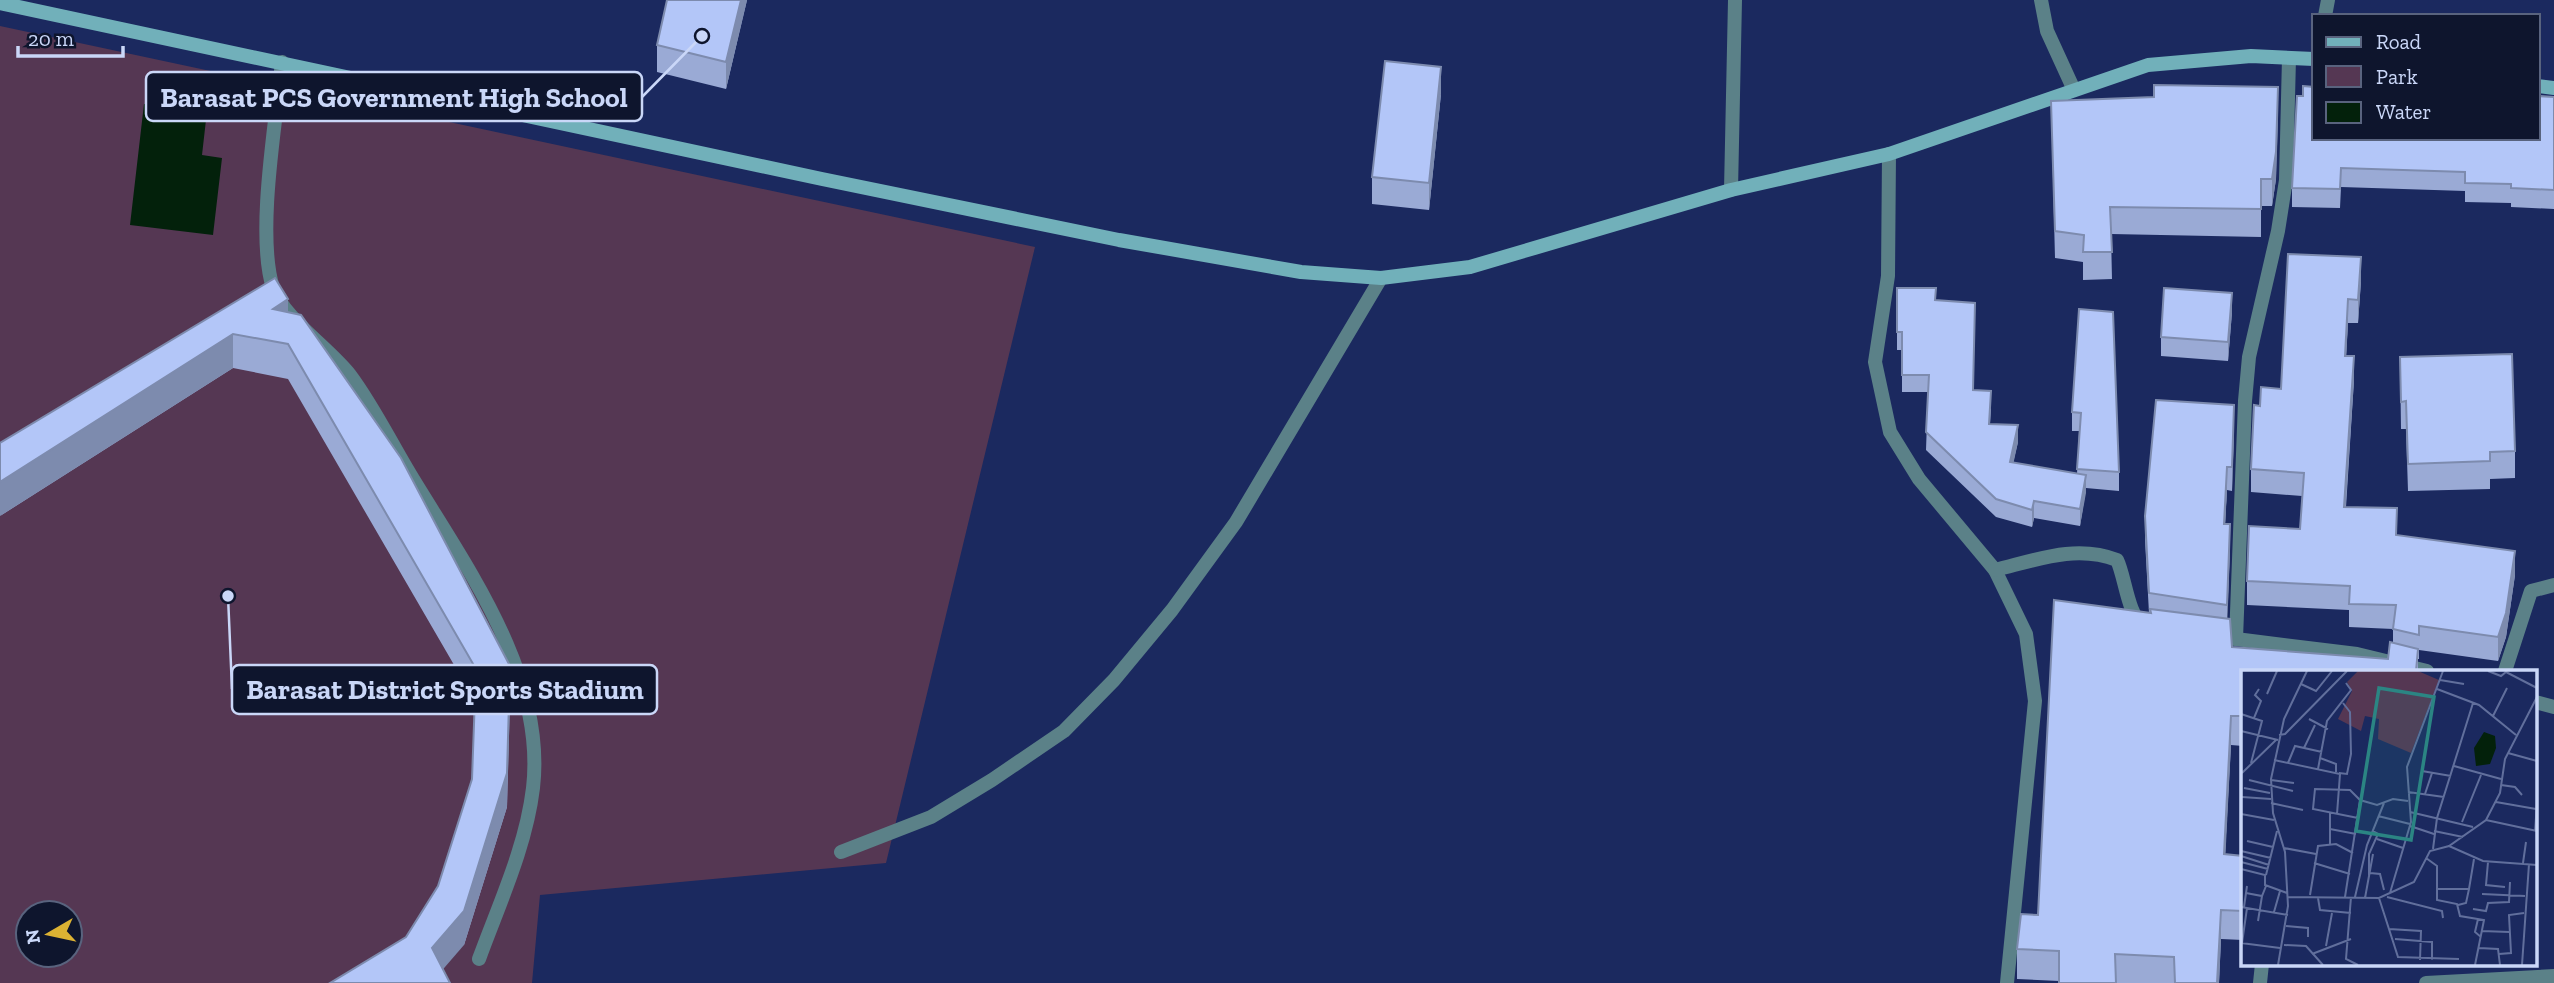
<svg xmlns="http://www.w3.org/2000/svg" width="2554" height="983" font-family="'Zilla Slab',serif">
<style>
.green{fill:#553753;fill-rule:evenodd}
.water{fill:#03210b}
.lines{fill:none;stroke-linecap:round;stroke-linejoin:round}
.lane{stroke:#5b8188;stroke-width:14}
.street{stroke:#5b8188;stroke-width:14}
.secondary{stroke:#71b0ba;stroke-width:14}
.wall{fill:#9aaad5}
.shaded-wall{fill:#7d8bae}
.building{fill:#b3c6f8;stroke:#7d8bae;stroke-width:2}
.inset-road{fill:none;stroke:#616f9c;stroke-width:2}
.view{fill:#2b8583;fill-opacity:0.15;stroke:#2b8583;stroke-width:3.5}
.inset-edge{fill:none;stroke:#cad7f8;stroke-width:3.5}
.leader{fill:none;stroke:#cad7f8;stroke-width:2.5}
.callout-dot{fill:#cad7f8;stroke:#0e152d;stroke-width:2.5}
.callout{fill:#0e152d;stroke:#cad7f8;stroke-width:2.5}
.callout-label{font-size:28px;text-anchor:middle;font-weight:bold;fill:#cad7f8}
</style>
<rect width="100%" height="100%" fill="#1b295f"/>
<path class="green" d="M 0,26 L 1035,247 L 886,863 L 540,895 L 532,983 L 0,983 ZM 28,913 L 70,913 L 70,955 L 28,955 Z"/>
<path class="water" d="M 144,104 L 207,111 L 202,155 L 222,158 L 213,235 L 130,225 Z"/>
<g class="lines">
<g class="lane">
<path d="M 282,62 C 276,121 256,234 273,288 C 283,317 331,350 350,375 C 374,407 392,445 413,479 C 468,569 546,677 533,788 C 526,847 499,904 479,959"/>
<path d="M 841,852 L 931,817 L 992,780 L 1064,731 L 1114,680 L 1172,610 L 1236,522 L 1381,278"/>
<path d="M 2260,983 L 2262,964"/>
</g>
<g class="street">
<path d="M 2041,0 L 2047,31 L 2074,90"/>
<path d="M 2325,16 L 2328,0"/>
<path d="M 1889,154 L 1888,276 L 1875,362 L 1890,432 L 1919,479 L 1995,570 L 2026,634 L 2035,701 L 2007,983"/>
<path d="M 1731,190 L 1735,0"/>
<path d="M 1995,570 C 2036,560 2076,544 2117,560 C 2125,576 2128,617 2143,624"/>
<path d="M 2228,638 L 2357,654 L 2427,671"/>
<path d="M 2236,639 L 2245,401 L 2249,357 L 2278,231 L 2286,180 L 2289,58"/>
<path d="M 2505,671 L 2531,591 L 2554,585"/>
<path d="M 2535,702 L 2554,707"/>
<path d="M 2426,983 L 2554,976"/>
</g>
<g class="secondary">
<path d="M 0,3 L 822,179 L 1119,240 L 1301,272 L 1381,278 L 1470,267 L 1731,190 L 1889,154 L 2148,65 L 2251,56 L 2314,59"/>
<path d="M 2538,86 L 2554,88"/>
</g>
</g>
<g class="wall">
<path d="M 667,0 L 747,0 L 726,89 L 657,72 L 657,45 Z"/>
<path d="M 1441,94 L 1429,210 L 1372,204 L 1372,177 Z"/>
<path d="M 2297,96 L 2554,97 L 2554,209 L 2511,207 L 2511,203 L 2465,202 L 2465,191 L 2341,187 L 2340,208 L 2292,207 L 2292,188 Z"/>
<path d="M 2051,101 L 2278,114 L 2276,179 L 2272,206 L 2261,206 L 2261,237 L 2111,234 L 2112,279 L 2083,280 L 2083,262 L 2055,258 Z"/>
<path d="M 275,278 L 288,312 L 510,700 L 507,807 L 464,945 L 406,937 L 438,886 L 472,779 L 475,701 L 288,379 L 233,368 L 0,516 Z"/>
<path d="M 2361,281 L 2358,323 L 2348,323 L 2346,356 L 2354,380 L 2346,507 L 2397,535 L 2515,575 L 2506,637 L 2498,661 L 2419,650 L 2419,659 L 2418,659 L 2418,671 L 2243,671 L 2243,746 L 2231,745 L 2225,854 L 2243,856 L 2243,940 L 2221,939 L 2219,983 L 2059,983 L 2059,981 L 2017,979 L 2017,949 L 2038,915 L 2149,613 L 2145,540 L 2145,516 L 2234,428 L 2232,491 L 2227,490 L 2225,524 L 2230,548 L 2227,618 L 2232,647 L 2388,659 L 2393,643 L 2393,629 L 2349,627 L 2349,610 L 2247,605 L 2247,581 L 2300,529 L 2302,496 L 2251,492 L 2251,469 L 2260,406 L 2281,389 Z"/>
<path d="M 1897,288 L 1936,300 L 1974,390 L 1991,409 L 1990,424 L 2018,442 L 2013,463 L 2077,474 L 2079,431 L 2072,431 L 2072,412 L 2079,309 L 2119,472 L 2119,491 L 2086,488 L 2080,526 L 2034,518 L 2032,527 L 1996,517 L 1926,450 L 1928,392 L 1902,392 L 1902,350 L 1897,350 Z"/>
<path d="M 2232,312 L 2228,361 L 2161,356 L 2161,337 Z"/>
<path d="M 2400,357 L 2515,451 L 2515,478 L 2490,479 L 2490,489 L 2408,491 L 2406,429 L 2401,429 Z"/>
</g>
<g class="shaded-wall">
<path d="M 741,0 L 747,0 L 726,89 L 726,62 Z"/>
<path d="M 1441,67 L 1441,94 L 1429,210 L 1429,183 Z"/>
<path d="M 2278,87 L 2276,179 L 2272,206 L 2272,179 Z"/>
<path d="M 2361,257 L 2361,281 L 2358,323 L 2358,300 Z"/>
<path d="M 2232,293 L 2232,312 L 2228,361 L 2228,342 Z"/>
<path d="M 288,299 L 288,333 L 273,309 Z"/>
<path d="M 2348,299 L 2348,323 L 2345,379 L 2345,356 Z"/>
<path d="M 233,334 L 233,368 L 0,516 L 0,482 Z"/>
<path d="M 2354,356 L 2354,380 L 2344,531 L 2344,507 Z"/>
<path d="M 2234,405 L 2234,428 L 2232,491 L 2232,467 Z"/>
<path d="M 2018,425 L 2018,442 L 2010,479 L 2010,462 Z"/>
<path d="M 2227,467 L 2227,490 L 2224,547 L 2224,524 Z"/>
<path d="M 2086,475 L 2086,493 L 2080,526 L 2080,509 Z"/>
<path d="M 2034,501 L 2034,518 L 2032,527 L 2032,510 Z"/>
<path d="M 2230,524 L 2230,548 L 2227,628 L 2227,605 Z"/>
<path d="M 2515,551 L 2515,575 L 2506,637 L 2498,661 L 2498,637 Z"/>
<path d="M 510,666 L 507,807 L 464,945 L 432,982 L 432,948 Z"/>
<path d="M 2231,716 L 2231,745 L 2224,884 L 2224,854 Z"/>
<path d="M 2221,910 L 2221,939 L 2219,983 L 2217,983 Z"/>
</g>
<g class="building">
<path d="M 667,0 L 741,0 L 726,62 L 657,45 Z"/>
<path d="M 1385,61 L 1441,67 L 1429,183 L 1372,177 Z"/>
<path d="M 2154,85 L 2278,87 L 2276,152 L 2272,179 L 2261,179 L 2261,209 L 2110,207 L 2112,252 L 2083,252 L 2084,235 L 2055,231 L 2051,101 L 2154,97 Z"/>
<path d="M 2303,86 L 2314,87 L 2314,138 L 2538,138 L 2538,96 L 2554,97 L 2554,190 L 2511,188 L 2511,184 L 2465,183 L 2465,172 L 2341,168 L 2340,189 L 2292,188 L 2297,96 L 2303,96 Z"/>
<path d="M 2288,254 L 2361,257 L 2358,300 L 2348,299 L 2345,356 L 2354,356 L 2344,507 L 2397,508 L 2396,535 L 2515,551 L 2506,613 L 2498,637 L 2419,626 L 2419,635 L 2393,629 L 2396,605 L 2349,604 L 2350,586 L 2247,581 L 2249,526 L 2300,529 L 2304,473 L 2251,469 L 2254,405 L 2260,406 L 2261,387 L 2281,389 Z"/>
<path d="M 275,278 L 288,299 L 273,309 L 301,315 L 401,458 L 510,666 L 507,773 L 464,911 L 432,948 L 450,983 L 330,983 L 406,937 L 438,886 L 472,779 L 476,669 L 288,344 L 233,334 L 0,482 L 0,443 Z"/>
<path d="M 1897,288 L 1936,288 L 1935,300 L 1975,303 L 1973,390 L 1991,391 L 1989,424 L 2018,425 L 2010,462 L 2086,475 L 2080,509 L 2034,501 L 2032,510 L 1996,499 L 1926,432 L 1929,375 L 1902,375 L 1902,332 L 1897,332 Z"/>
<path d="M 2164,288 L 2232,293 L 2228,342 L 2161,337 Z"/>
<path d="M 2079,309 L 2113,312 L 2119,472 L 2077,469 L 2081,413 L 2072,412 Z"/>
<path d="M 2512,354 L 2515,451 L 2490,452 L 2490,461 L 2408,464 L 2406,401 L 2401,402 L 2400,357 Z"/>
<path d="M 2156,400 L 2234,405 L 2232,467 L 2227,467 L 2224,524 L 2230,524 L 2227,605 L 2149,593 L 2145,516 Z"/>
<path d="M 2054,600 L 2151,613 L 2150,609 L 2230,619 L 2232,647 L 2388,659 L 2390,642 L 2418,649 L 2416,671 L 2243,671 L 2243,716 L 2231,716 L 2224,854 L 2243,856 L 2243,911 L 2221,910 L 2217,983 L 2175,983 L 2174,957 L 2115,954 L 2116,983 L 2059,983 L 2059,951 L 2017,949 L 2021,914 L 2038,915 Z"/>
</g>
<g transform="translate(2241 670)">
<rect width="296" height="296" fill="#1b295f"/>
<path d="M 117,1 L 177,1 L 198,10 L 170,83 L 137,69 L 138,49 L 124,46 L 120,61 L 97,49 L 111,21 L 106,12 Z" fill="#553753"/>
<path d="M 243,62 L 254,66 L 255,78 L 249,94 L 235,96 L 233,78 Z" fill="#03210b"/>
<path class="inset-road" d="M 247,1 L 260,6 L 265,2 L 296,18M 199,10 L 223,14M 60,14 L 75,21 L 91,1M 196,19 L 238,35 L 275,65M 26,24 L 36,1M 0,44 L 21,51 L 10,93M 252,46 L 266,18M 13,48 L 20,31 L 14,25 L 18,19M 68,49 L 87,59M 0,61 L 37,70M 38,65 L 44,64 L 106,1M 63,78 L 74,55M 267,83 L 296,91M 79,88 L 95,94 L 95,102M 33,90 L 99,104 L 96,144M 47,93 L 54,76 L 81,82M 213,96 L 260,109M 77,99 L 86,51 L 110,20 L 105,13M 181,101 L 210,106M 1,103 L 35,70M 98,103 L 106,104 L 110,84 L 109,42 L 102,33M 8,110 L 52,121M 30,110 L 53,113M 260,115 L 274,117 L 281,125M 3,118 L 29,123M 167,122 L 203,127M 184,124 L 191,103M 1,127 L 30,129M 255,132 L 295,139M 30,133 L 62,140M 169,142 L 232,157M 0,144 L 33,150M 137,146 L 169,154M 117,148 L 72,139 L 74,119 L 109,120 L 119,130 L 136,135 L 152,129 L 167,131M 245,150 L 296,161M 221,152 L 240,105M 169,156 L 193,164M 89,159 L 115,164M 193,161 L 222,167M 294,161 L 296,134M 136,169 L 162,178M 6,171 L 32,177M 89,174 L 89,143M 208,176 L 242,191 L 296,195M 43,178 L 75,184M 192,179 L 196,148 L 232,33M 0,181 L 30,188M 0,186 L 28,195M 185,188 L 196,196 L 196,230 L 216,234 L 219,246 L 243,250 L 234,295M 0,192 L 27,199M 247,192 L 245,215 L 264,217M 73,193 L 109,204M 282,193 L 285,172M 0,199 L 24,205 L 24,215 L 46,223M 129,203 L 139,204 L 143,220M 25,205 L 36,161M 128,205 L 128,184 L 137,164 L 132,161M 196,219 L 228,219 L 233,189M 5,223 L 21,226 L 25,216M 149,223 L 170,152 L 166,97 L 202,1M 241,224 L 284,226M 69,225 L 77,176 L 95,174 L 112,183M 47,227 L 138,228 L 173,212 L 189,181 L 208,176 L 245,150 L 259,123 L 264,89 L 296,27M 104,227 L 119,130M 110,227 L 105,289 L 117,295M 114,227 L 126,175 L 143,133M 146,227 L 201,241 L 202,248M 77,228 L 79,240 L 110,243M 124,228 L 132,184M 138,228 L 157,287 L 218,289M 217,235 L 225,233 L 228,219M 0,237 L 47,245M 3,237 L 6,216M 232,239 L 245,241 L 247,233 L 268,232 L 269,212M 33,242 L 39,221M 237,249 L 234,262 L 240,267M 17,251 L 21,226M 45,256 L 67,258 L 67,267M 148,259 L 180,261 L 179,290M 241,261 L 268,262M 154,269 L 191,272 L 191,290M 0,273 L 39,278M 1,273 L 6,238M 43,275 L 65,276 L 82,295M 85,276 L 91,243M 238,278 L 257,279 L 259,295M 71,284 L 110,269M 258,284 L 270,283 L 268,245 L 283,243M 37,295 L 47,236 L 44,182 L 32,143 L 30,109 L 43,49 L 66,1M 281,295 L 288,194"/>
<path class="view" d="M 138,18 L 193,27 L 170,170 L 115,161 Z"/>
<rect width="296" height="296" class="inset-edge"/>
</g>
<path class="leader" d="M702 36L642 97M228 596L232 689"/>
<g class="callout-dot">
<circle cx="702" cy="36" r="7"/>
<circle cx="228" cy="596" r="7"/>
</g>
<g class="callout">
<rect x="146" y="72" width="496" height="49" rx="7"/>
<rect x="232" y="665" width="425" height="49" rx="7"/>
</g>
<g class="callout-label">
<text x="394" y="107">Barasat PCS Government High School</text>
<text x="445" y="699">Barasat District Sports Stadium</text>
</g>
<rect x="2312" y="14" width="228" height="126" fill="#0e152d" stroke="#59637e" stroke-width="2"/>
<rect x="2326" y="37" width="35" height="10" fill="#71b0ba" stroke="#59637e" stroke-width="2"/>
<text x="2376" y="49" font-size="21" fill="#cad7f8">Road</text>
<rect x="2326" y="66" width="35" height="21" fill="#553753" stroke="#59637e" stroke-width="2"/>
<text x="2376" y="84" font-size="21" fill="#cad7f8">Park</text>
<rect x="2326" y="102" width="35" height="21" fill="#03210b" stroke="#59637e" stroke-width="2"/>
<text x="2376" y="119" font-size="21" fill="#cad7f8">Water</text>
<g transform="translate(49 934) rotate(261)"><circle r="33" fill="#0e152d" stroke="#59637e" stroke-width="2"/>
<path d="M0-5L12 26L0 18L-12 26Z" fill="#dcb233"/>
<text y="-10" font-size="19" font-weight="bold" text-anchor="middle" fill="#cad7f8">N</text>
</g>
<path d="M18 46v10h105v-10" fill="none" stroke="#cad7f8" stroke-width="3.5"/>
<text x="28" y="46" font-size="21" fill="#cad7f8" stroke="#0e152d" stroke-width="5" paint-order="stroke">20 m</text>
</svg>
